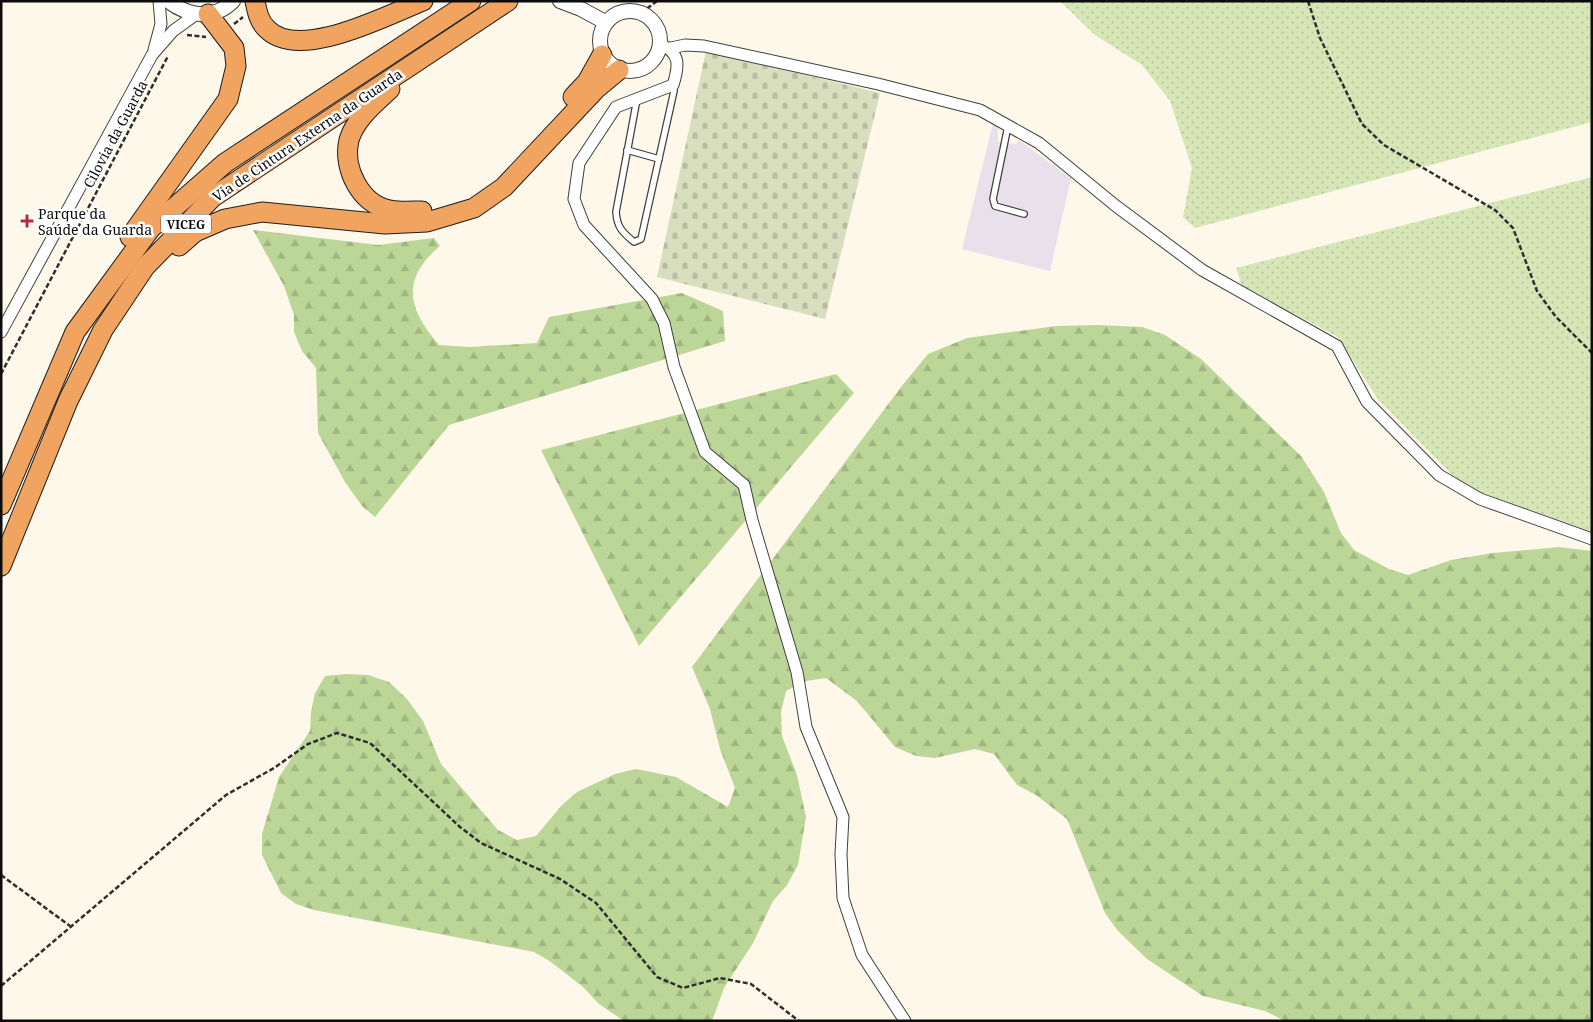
<svg xmlns="http://www.w3.org/2000/svg" width="1593" height="1022" font-family="'Noto Serif',serif">
<style>
.industrial{fill:#e8e0ea}
.grass{fill:url(#grass-dots)}
.forest{fill:url(#forest-firs)}
.cemetery{fill:url(#cemetery-stones)}
.lines{fill:none;stroke-linecap:round;stroke-linejoin:round}
.service-casing{stroke:#3f3f3f;stroke-width:8}
.minor-casing{stroke:#3f3f3f;stroke-width:13}
.tertiary-casing{stroke:#3f3f3f;stroke-width:16}
.trunk-casing{stroke:#1d1d1d;stroke-width:21}
.path{stroke:#2e2e2e;stroke-width:2.5;stroke-dasharray:5 2.5;stroke-linecap:butt}
.service{stroke:#fff;stroke-width:5.5}
.minor{stroke:#fff;stroke-width:11}
.tertiary{stroke:#fff;stroke-width:14}
.trunk{stroke:#f0a460;stroke-width:19}
.poi-dot{fill:#b52b43;stroke:#fff;stroke-width:2}
.labels{text-anchor:middle;dominant-baseline:central;stroke-width:5;stroke-linejoin:round;paint-order:stroke}
.shield{fill:#fff;stroke:#555;stroke-width:1}
.shield-label{font-size:12px;font-weight:bold;fill:#0c0c0c}
.street-label{font-size:14px;fill:#0c0c0c;stroke:#fff}
.poi-label{font-size:14px;fill:#0c0c0c;stroke:#fff;text-anchor:start}
</style>
<defs>
<pattern id="grass-dots" width="8" height="8" patternUnits="userSpaceOnUse" patternTransform="scale(1.25)"><rect width="8" height="8" fill="#d6e6b7"/><path d="M2 2h.1M6 6h.1" fill="none" stroke="#b6c49c" stroke-width="1.8" stroke-linecap="round"/></pattern>
<pattern id="forest-firs" width="22" height="20" patternUnits="userSpaceOnUse" patternTransform="scale(1.25)"><rect width="22" height="20" fill="#bcd697"/><path d="M5 1l3.5 6h-7zM16 11l3.5 6h-7z" fill="#a0b681"/></pattern>
<pattern id="cemetery-stones" width="16" height="16" patternUnits="userSpaceOnUse" patternTransform="scale(1.25)"><rect width="16" height="16" fill="#d8debe"/><path d="M2 7V4a2 2 0 0 1 4 0v3zM10 15v-3a2 2 0 0 1 4 0v3z" fill="#b8bda2"/></pattern>
</defs>
<rect width="100%" height="100%" fill="#fef8eb"/>
<path class="industrial" d="M 993,123 L 998,125 L 998,142 L 1016,144 L 1019,140 L 1071,178 L 1050,271 L 962,249 Z"/>
<g class="grass">
<path d="M 1060,1 L 1592,1 L 1592,122 L 1195,228 L 1183,217 L 1192,168 L 1170,101 L 1142,65 L 1095,35 Z"/>
<path d="M 1592,177 L 1592,532 L 1482,493 L 1453,476 L 1377,398 L 1338,337 L 1242,286 L 1236,268 Z"/>
</g>
<g class="forest">
<path d="M 253,230 L 378,245 L 434,238 L 440,246 C 401,279 407,308 439,345 L 469,347 L 537,343 L 549,317 L 682,293 L 723,311 L 725,341 L 449,425 L 375,517 L 362,506 L 345,482 L 318,433 L 316,368 L 302,351 L 294,332 L 294,315 L 284,286 Z"/>
<path d="M 1099,325 L 1142,327 L 1165,335 L 1201,359 L 1301,456 L 1324,492 L 1341,533 L 1354,550 L 1389,569 L 1408,575 L 1451,560 L 1493,553 L 1559,547 L 1592,551 L 1592,1021 L 1285,1021 L 1265,1011 L 1203,996 L 1147,959 L 1118,931 L 1105,913 L 1067,819 L 1036,795 L 1017,785 L 994,754 L 975,749 L 935,758 L 916,756 L 895,747 L 857,701 L 826,678 L 806,681 L 786,691 L 781,712 L 782,736 L 797,775 L 806,817 L 798,865 L 787,885 L 773,901 L 753,943 L 724,988 L 712,1021 L 624,1021 L 599,1004 L 583,987 L 551,962 L 534,952 L 314,910 L 296,904 L 281,893 L 262,855 L 262,834 L 279,777 L 310,731 L 311,712 L 315,693 L 325,676 L 346,674 L 368,675 L 389,682 L 407,699 L 423,721 L 441,764 L 498,830 L 517,840 L 536,836 L 562,805 L 577,792 L 615,774 L 636,769 L 676,777 L 728,807 L 735,788 L 720,749 L 710,709 L 692,667 L 901,387 L 928,354 L 967,338 L 1056,326 Z"/>
<path d="M 836,374 L 854,393 L 639,646 L 541,450 Z"/>
</g>
<path class="cemetery" d="M 706,51 L 880,93 L 825,319 L 657,277 Z"/>
<g class="lines">
<g class="service-casing">
<g id="service">
<path d="M 637,99 L 616,212 C 617,227 622,232 634,242 L 641,239 L 674,91 L 673,85"/>
<path d="M 1008,126 L 993,199 L 995,206 L 1024,214"/>
<path d="M 627,150 L 659,159"/>
</g>
</g>
<g class="minor-casing">
<g id="minor">
<path d="M 660,44 C 681,53 679,66 673,85 L 616,107 L 579,163 L 574,199 L 584,225 L 652,299 L 664,323 L 674,367 L 705,452 L 744,485 L 752,520 L 797,672 L 806,727 L 843,817 L 841,854 L 843,898 L 862,955 L 905,1021"/>
<path d="M 671,48 L 685,45 L 704,46 L 878,84 L 980,110 L 1039,143 L 1116,206 L 1202,270 L 1337,346 L 1367,402 L 1439,475 L 1480,499 L 1592,539"/>
<path d="M 154,50 L 161,24 L 159,1"/>
<path d="M 1,332 L 152,55 L 173,31 L 195,15"/>
</g>
</g>
<g class="tertiary-casing">
<g id="tertiary">
<path d="M 168,1 C 188,16 213,21 233,1"/>
<path d="M 560,1 L 581,9 L 605,22"/>
<circle cx="630" cy="41" r="30"/>
</g>
</g>
<g class="trunk-casing">
<g id="trunk">
<path d="M 255,1 C 257,11 259,22 267,29 C 299,62 387,15 423,1"/>
<path d="M 390,89 C 375,103 355,119 349,140 C 342,168 361,205 390,210 C 400,212 412,211 422,211"/>
<path d="M 573,97 L 587,82 L 602,55"/>
<path d="M 130,237 L 228,99 L 236,66 L 234,48 L 208,14"/>
<path d="M 179,246 L 195,232 L 225,219 L 262,212 L 385,224 L 427,222 L 474,208 L 504,187 L 596,89 L 619,70"/>
<path d="M 1,505 L 75,332 L 151,228 L 225,163 L 471,1"/>
<path d="M 1,566 L 68,401 L 103,330 L 145,267 L 213,197 L 508,1"/>
</g>
</g>
<g class="path">
<path d="M 1308,1 L 1320,38 L 1362,124 L 1384,145 L 1495,210 L 1513,228 L 1537,291 L 1556,317 L 1592,353"/>
<path d="M 641,13 L 657,1"/>
<path d="M 234,24 L 243,17"/>
<path d="M 187,35 L 206,37"/>
<path d="M 1,374 L 168,56"/>
<path d="M 1,875 L 70,926"/>
<path d="M 1,986 L 226,795 L 274,768 L 308,744 L 337,733 L 370,743 L 460,827 L 481,843 L 560,879 L 596,903 L 657,977 L 683,988 L 720,978 L 751,984 L 799,1021"/>
</g>
<use href="#service" class="service"/>
<use href="#minor" class="minor"/>
<use href="#tertiary" class="tertiary"/>
<use href="#trunk" class="trunk"/>
</g>
<path class="poi-dot" d="M24.5 213.5h5v5h5v5h-5v5h-5v-5h-5v-5h5z"/>
<g class="labels">
<rect class="shield" x="161" y="214.5" width="50" height="19" rx="4"/>
<g class="shield-label">
<text x="186" y="224">VICEG</text>
</g>
<g class="street-label">
<text transform="translate(115 134) rotate(-62)">Cilovia da Guarda</text>
<text transform="translate(307 135) rotate(-34)">Via de Cintura Externa da Guarda</text>
</g>
<g class="poi-label">
<text x="38" y="213">Parque da<tspan x="38" dy="16">Saúde da Guarda</tspan></text>
</g>
</g>
<rect width="1593" height="1022" fill="none" stroke="#0c0c0c" stroke-width="5"/>
</svg>
